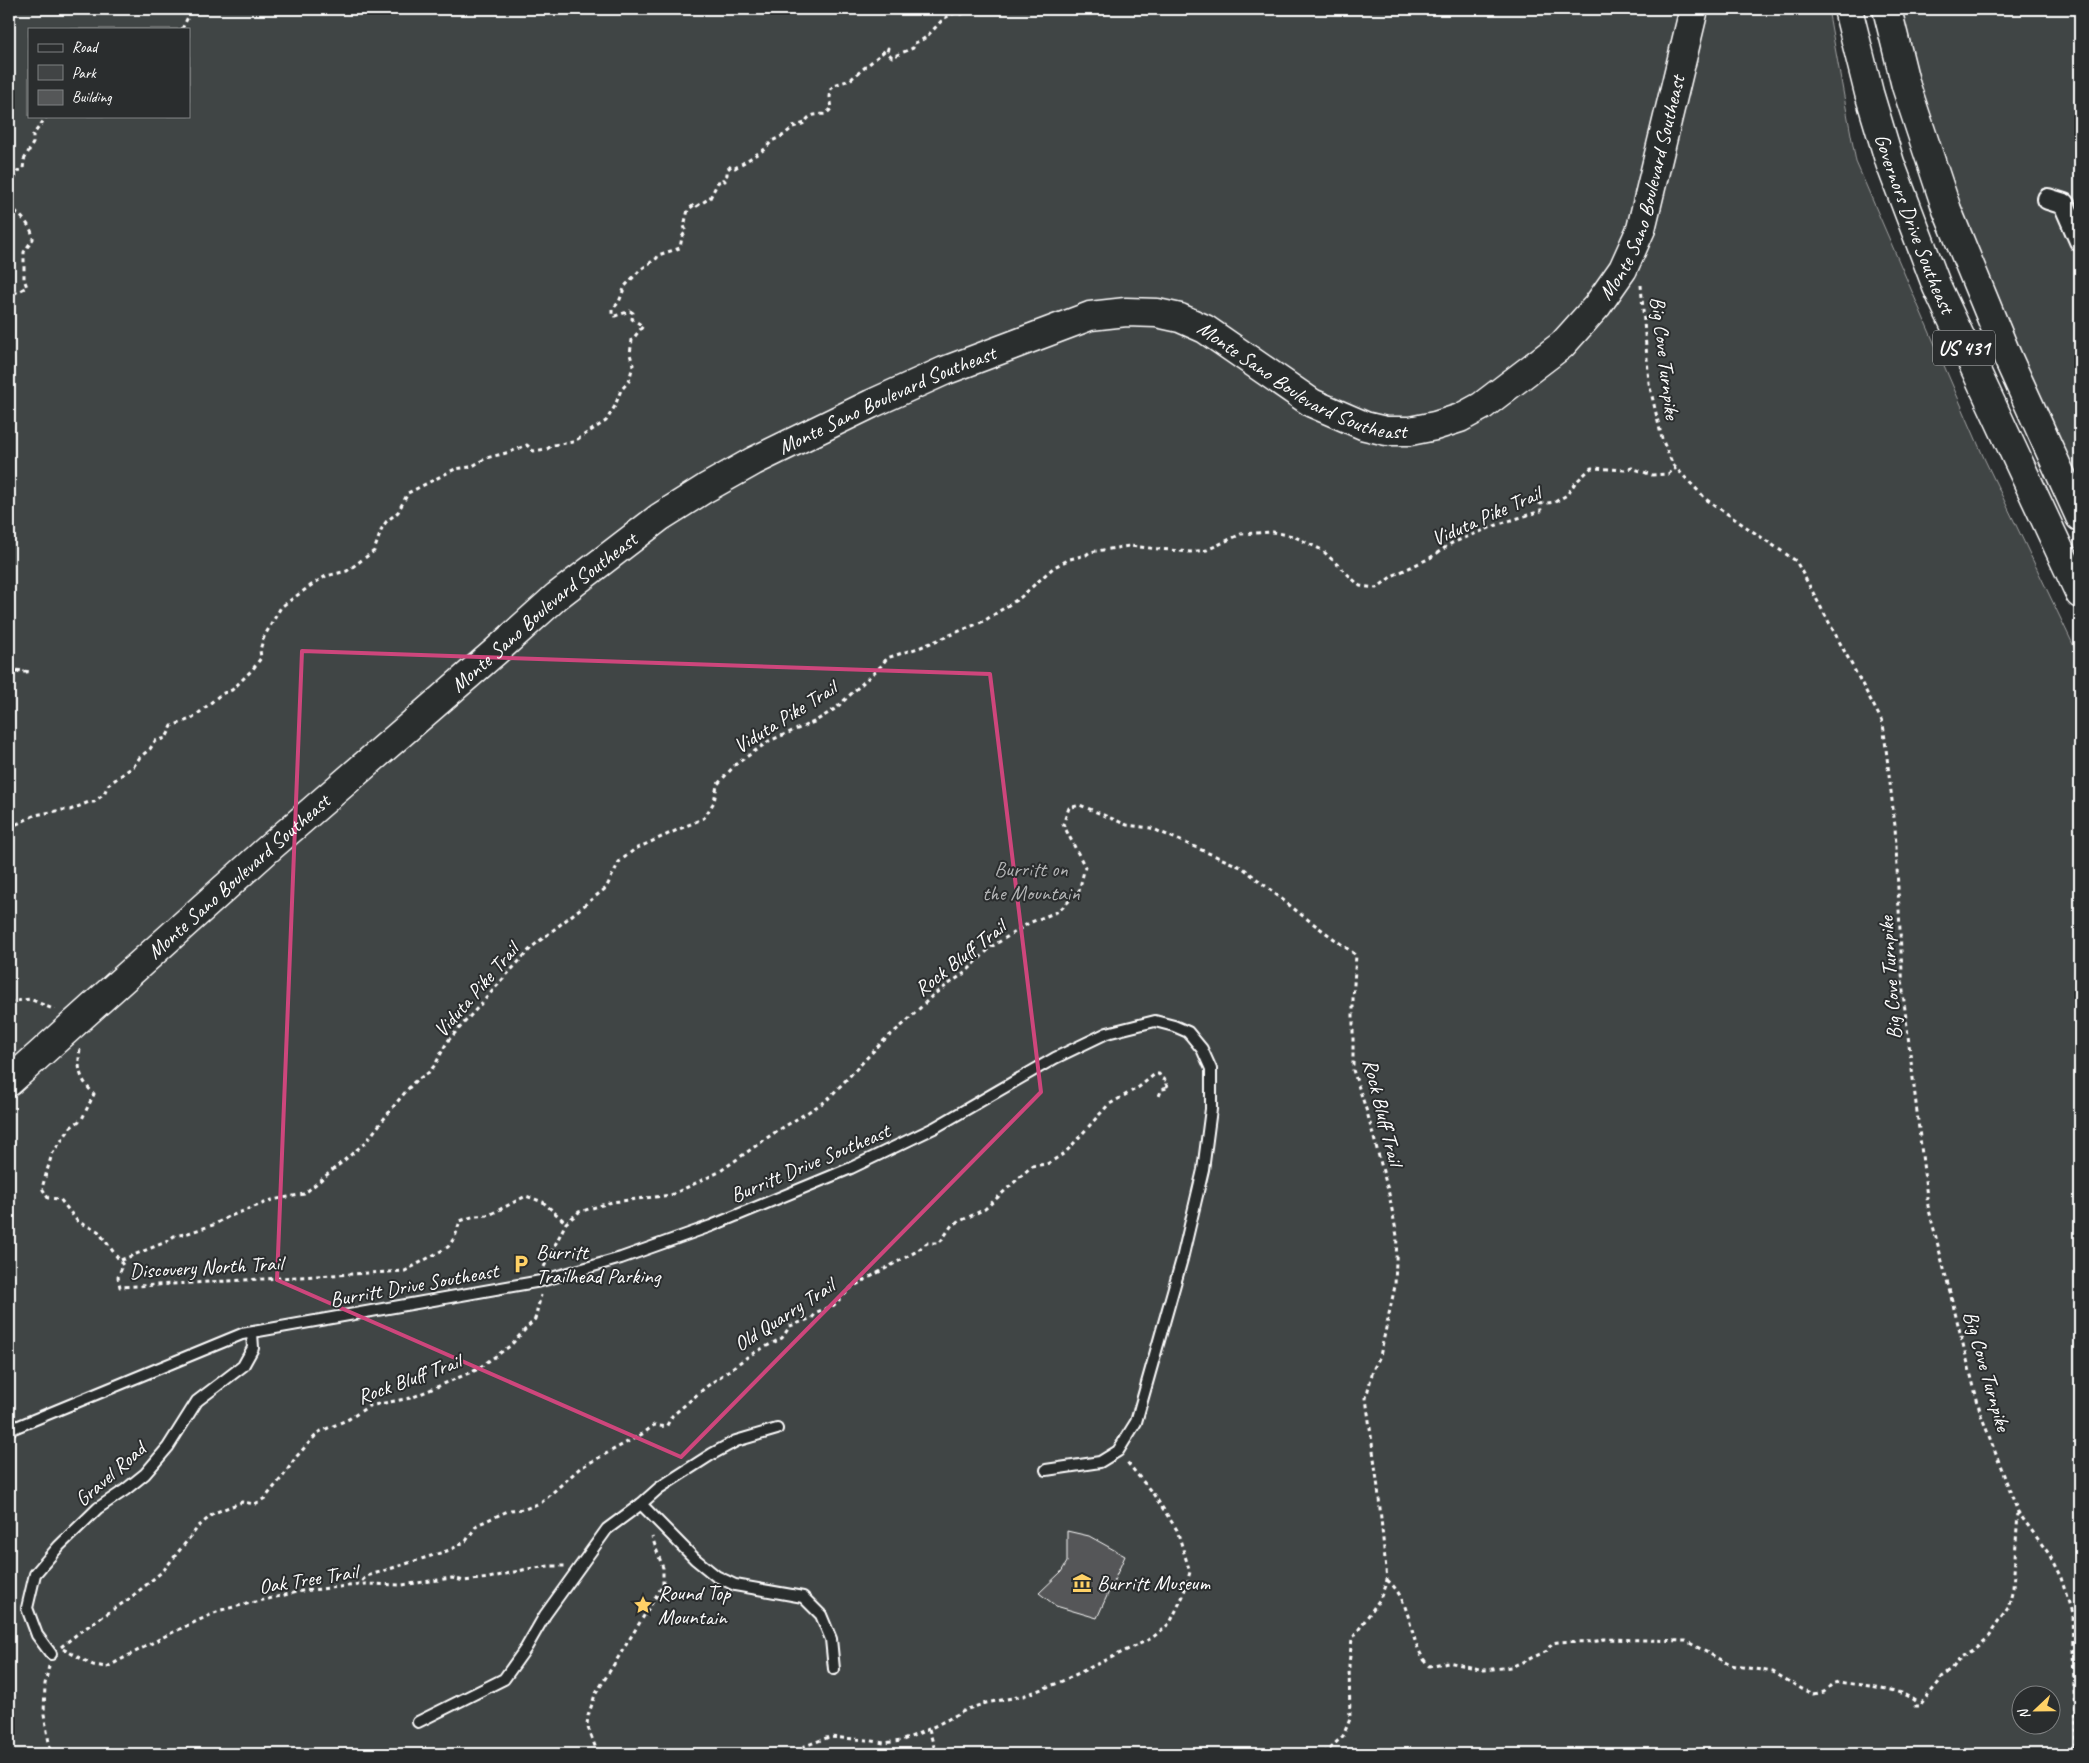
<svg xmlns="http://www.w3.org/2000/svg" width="2089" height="1763" font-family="Caveat,sans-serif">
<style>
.green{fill:#414445;stroke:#a0a2a2;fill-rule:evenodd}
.building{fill:#555758;stroke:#fff}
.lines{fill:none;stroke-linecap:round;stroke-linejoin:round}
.lane-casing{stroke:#fff;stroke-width:14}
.street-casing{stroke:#fff;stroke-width:24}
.secondary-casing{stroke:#fff;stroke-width:31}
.highway-casing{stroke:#fff;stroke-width:31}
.path{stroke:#fff;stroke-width:3;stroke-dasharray:4 4;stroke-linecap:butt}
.lane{stroke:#2a2d2e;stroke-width:10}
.street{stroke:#2a2d2e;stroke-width:20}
.secondary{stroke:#2a2d2e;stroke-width:28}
.highway{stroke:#2a2d2e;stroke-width:28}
.marked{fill:none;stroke:#ce467c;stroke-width:4;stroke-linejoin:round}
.labels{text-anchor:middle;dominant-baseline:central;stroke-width:4;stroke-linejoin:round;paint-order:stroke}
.shield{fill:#2a2d2e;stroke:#bfc0c0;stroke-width:1}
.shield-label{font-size:20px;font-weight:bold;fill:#fff}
.street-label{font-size:21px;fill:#fff;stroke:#2a2d2e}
.park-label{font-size:21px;fill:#b3b4b5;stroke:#2a2d2e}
.poi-label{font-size:21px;fill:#fff;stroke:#2a2d2e;text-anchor:start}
</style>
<rect width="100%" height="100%" fill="#2a2d2e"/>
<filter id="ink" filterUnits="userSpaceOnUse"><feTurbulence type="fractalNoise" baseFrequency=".02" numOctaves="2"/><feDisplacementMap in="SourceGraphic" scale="10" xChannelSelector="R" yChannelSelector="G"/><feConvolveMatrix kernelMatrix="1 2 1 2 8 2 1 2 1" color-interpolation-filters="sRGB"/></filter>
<g filter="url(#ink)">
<g class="green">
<path d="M 9,9 L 1828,9 L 1856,162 L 1984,458 L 2080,659 L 2080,1754 L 9,1754 ZM 29,29 L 189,29 L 189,116 L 29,116 ZM 2022,1696 L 2052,1696 L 2052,1726 L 2022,1726 Z"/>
<path d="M 1887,9 L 2080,9 L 2080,511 L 2007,356 Z"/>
</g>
<path class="building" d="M 1067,1531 L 1089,1536 L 1125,1556 L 1097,1618 L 1056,1606 L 1039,1593 L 1061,1572 L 1067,1562 Z"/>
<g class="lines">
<g class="lane-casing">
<g id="lane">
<path d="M 9,1430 L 242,1334 L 541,1281 L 621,1258 L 711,1226 L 851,1168 L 934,1128 L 1055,1058 L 1107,1033 L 1155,1021 L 1174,1026 L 1188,1032 L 1202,1049 L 1211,1069 L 1211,1109 L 1203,1170 L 1182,1259 L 1136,1422 L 1118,1451 L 1100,1462 L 1046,1470"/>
<path d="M 641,1504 L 695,1559 L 716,1576 L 735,1585 L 803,1597 L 821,1615 L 831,1639 L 834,1669"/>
<path d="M 51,1654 L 37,1635 L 27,1608 L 35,1574 L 59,1546 L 98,1508 L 125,1490 L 145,1474 L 168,1447 L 197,1401 L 243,1366 L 253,1348 L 252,1333"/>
<path d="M 418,1722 L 504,1679 L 526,1648 L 545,1615 L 607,1529 L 641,1504 L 659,1488 L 712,1454 L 736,1441 L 777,1429"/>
</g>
</g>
<g class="street-casing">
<path id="street" d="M 2048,199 L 2064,204 L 2080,241"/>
</g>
<g class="secondary-casing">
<g id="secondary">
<path id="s1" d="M 9,1082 L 267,850 L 495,652 L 557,596 L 660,517 L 706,488 L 754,461 L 871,404 L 944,371 L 1090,316 L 1126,312 L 1157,313 L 1180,318 L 1205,329 L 1312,403 L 1365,426 L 1386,431 L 1410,431 L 1435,426 L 1460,418 L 1482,406 L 1562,345 L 1597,306 L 1623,269 L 1641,229 L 1694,9"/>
</g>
</g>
<g class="highway-casing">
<g id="highway">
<path id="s2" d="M 1848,9 L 1869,93 L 1890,163 L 1937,287 L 2080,594"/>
<path d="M 1887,9 L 1906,86 L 1947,210 L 2007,356 L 2080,517"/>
</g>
</g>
<g class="path">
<path d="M 182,29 L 192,9"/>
<path d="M 9,195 L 17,172 L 23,169 L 24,160 L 33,143 L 33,135 L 47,116"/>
<path d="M 9,206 C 18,212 33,227 33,239 L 24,252 L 24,279 L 27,287 L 9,296"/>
<path d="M 1641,285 L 1649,383 L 1662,439 L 1673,465 L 1707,500 L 1796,561 L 1883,723 L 1895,826 L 1903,993 L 1928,1206 L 1981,1415 L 2018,1512 L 2049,1554 L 2061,1578 L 2072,1613 L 2076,1754"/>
<path d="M 9,669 L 30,672 L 9,672"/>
<path d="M 9,828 L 35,815 L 62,810 L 70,810 L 89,802 L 94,802 L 104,794 L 108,785 L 134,766 L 140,757 L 150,749 L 155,741 L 166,738 L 172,726 L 193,718 L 221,694 L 232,690 L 253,669 L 261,658 L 260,650 L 264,637 L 281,607 L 313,584 L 326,576 L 347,571 L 374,551 L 382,528 L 386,522 L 398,512 L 408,493 L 455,469 L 471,467 L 486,458 L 510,452 L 527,445 L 533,451 L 547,449 L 553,445 L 573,442 L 606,421 L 615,406 L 621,390 L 629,381 L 633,365 L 630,354 L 632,340 L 643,326 L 632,319 L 633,313 L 630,311 L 615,316 L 612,315 L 612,310 L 619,302 L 625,286 L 640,270 L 657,258 L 658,255 L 680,248 L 682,237 L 686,231 L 684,226 L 688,210 L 695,204 L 697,206 L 710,198 L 718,182 L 725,181 L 723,179 L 727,175 L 727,170 L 731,166 L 735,168 L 765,149 L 772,141 L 784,135 L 793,127 L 805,123 C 809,113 817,115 826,114 L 832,108 L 830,97 L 831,89 L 834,85 L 850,80 L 888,48 L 887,52 L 892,57 L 913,48 L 914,43 C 932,39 937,18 955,13 C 961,15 966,14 970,9"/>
<path d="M 9,1002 L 30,999 L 55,1010"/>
<path d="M 80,1049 C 77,1069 80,1080 94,1094 L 82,1119 L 71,1127 L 52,1154 L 42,1188 L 48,1198 L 60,1199 L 78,1222 L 98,1231 L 123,1265 L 118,1277 L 120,1287 L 405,1271 L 448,1247 L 455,1237 L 460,1221 L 475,1216 L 489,1215 L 526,1196 L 543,1202 L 566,1223"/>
<path d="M 121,1260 L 166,1242 L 174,1236 L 185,1234 L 213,1225 L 228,1217 L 272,1200 L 304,1194 L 366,1142 L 397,1102 L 414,1082 L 428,1073 L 435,1065 L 447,1042 L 512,969 L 532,947 L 606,888 L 619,862 L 635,849 L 704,818 L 714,802 L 717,785 L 735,765 L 769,741 L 814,722 L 835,709 L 881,666 L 887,658 L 921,647 L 984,621 L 1021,597 L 1054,567 L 1070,559 L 1086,555 L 1090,552 L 1129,546 L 1190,552 L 1207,550 L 1241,534 L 1273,532 L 1293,536 L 1322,550 L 1360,586 L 1377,588 L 1392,576 L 1430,558 L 1452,543 L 1502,523 L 1541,511 L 1540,504 L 1555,502 L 1567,495 L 1575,483 L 1591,468 L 1625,470 L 1632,468 L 1652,475 L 1668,474 L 1676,468"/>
<path d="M 544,1267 L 566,1223 L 579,1212 L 612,1202 L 671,1195 L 719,1172 L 774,1133 L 826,1101 L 882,1042 L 906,1022 L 933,995 L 966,972 L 991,947 L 1029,923 L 1059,911 L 1079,891 L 1085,867 L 1063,824 L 1069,808 L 1080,805 L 1127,825 L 1151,828 L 1243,868 L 1303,916 L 1356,955 L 1353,999 L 1353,1070 L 1367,1112 L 1389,1194 L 1397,1236 L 1395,1286 L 1380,1356 L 1373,1370 L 1366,1398 L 1378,1488 L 1387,1580 L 1380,1599 L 1352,1639 L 1349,1664 L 1350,1719 L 1343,1736 L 1324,1754"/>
<path d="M 1387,1580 C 1414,1602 1407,1642 1429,1666 L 1448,1662 L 1484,1670 L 1511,1667 L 1547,1651 L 1552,1643 C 1571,1639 1589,1645 1604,1639 L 1686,1641 L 1730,1665 L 1773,1672 L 1802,1689 L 1814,1694 L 1824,1692 L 1832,1684 L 1838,1682 C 1862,1686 1896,1686 1915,1701 L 1915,1706 L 1919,1706 L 1940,1681 L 1941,1677 L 1952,1670 L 1961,1657 L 1974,1649 L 1988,1637 L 2008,1608 L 2013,1588 L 2018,1512"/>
<path d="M 356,1586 L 367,1576 L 450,1550 L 466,1541 L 477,1525 L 510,1510 L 525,1509 L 542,1502 L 580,1468 L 644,1433 L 654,1425 L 666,1427 L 672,1416 L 706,1387 L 750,1355 L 782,1338 L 790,1326 L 812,1318 L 817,1312 L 834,1305 L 852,1287 L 917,1251 L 927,1243 L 937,1243 L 941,1241 L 952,1225 L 985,1209 L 1032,1166 L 1047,1164 L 1065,1153 L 1108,1105 L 1139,1087 L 1155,1074 L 1159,1074 L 1161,1078 L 1167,1081 L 1166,1084 L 1169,1088 L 1162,1089 L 1159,1096"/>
<path d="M 61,1647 L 81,1631 L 129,1599 L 163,1571 L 199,1526 L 214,1513 L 242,1502 L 255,1504 L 265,1498 L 284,1475 L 296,1457 L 319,1432 L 349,1419 L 369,1406 L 411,1398 L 476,1370 L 510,1346 L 535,1319 L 541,1295"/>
<path d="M 63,1649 L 93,1665 L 107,1667 L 167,1635 L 221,1610 L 302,1591 L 366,1584 L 402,1585 L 452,1578 L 464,1581 L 489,1578 L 527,1569 L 549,1566 L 565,1566"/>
<path d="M 49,1666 L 45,1684 L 44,1714 L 51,1754"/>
<path d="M 929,1729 L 934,1747 L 943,1754"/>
<path d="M 598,1754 L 587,1725 L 588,1716 L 595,1695 L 663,1585 L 663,1568 L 652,1537"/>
<path d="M 797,1754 L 805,1746 L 829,1737 L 867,1740 L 884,1743 L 901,1741 L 929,1729 L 968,1709 L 986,1703 L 1023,1696 L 1058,1683 L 1152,1638 L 1170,1623 L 1183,1596 L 1190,1572 L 1177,1530 L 1154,1495 L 1127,1462"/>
</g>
<use href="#lane" class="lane"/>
<use href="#street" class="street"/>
<use href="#secondary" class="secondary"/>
<use href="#highway" class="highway"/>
</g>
</g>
<path class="marked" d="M 302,651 L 990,674 L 1041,1092 L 681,1457 L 277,1280 Z"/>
<defs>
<g id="parking-bare" transform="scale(1.5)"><path d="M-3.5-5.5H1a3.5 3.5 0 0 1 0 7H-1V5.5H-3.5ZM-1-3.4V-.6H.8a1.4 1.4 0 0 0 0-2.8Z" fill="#ffd166" stroke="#2a2d2e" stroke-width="2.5" paint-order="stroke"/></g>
<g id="museum-bare" transform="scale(1.5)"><path d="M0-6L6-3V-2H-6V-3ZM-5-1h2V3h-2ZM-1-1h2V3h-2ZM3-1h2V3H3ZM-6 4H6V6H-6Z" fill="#ffd166" stroke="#2a2d2e" stroke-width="2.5" paint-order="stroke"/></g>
<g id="sight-bare" transform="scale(1.5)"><path d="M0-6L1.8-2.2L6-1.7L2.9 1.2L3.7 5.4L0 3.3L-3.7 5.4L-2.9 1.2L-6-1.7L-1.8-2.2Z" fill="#ffd166" stroke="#2a2d2e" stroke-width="2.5" paint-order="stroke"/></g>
</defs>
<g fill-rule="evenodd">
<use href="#parking-bare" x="521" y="1264"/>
<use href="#museum-bare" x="1082" y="1583"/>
<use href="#sight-bare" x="643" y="1605"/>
</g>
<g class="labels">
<rect class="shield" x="1933" y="330.5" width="62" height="35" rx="4"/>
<g class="shield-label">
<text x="1964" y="348">US 431</text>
</g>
<g class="street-label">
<text stroke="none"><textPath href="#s1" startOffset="2048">Monte Sano Boulevard Southeast</textPath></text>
<text stroke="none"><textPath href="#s2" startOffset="225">Governors Drive Southeast</textPath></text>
<text transform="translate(1665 358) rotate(83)">Big Cove Turnpike</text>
<text stroke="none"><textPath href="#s1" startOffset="1568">Monte Sano Boulevard Southeast</textPath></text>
<text stroke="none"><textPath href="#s1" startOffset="1118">Monte Sano Boulevard Southeast</textPath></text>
<text transform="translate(1486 516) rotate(-24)">Viduta Pike Trail</text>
<text stroke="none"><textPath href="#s1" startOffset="712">Monte Sano Boulevard Southeast</textPath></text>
<text transform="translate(785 717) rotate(-32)">Viduta Pike Trail</text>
<text stroke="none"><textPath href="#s1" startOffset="308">Monte Sano Boulevard Southeast</textPath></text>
<text transform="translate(960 958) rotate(-38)">Rock Bluff Trail</text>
<text transform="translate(1890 978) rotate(-94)">Big Cove Turnpike</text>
<text transform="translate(476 990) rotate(-49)">Viduta Pike Trail</text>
<text transform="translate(1383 1112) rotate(76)">Rock Bluff Trail</text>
<text transform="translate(810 1163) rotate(-23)">Burritt Drive Southeast</text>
<text transform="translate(206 1267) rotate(-3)">Discovery North Trail</text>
<text transform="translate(414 1285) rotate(-10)">Burritt Drive Southeast</text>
<text transform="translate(784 1315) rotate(-33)">Old Quarry Trail</text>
<text transform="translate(1987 1371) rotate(74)">Big Cove Turnpike</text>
<text transform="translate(409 1379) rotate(-20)">Rock Bluff Trail</text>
<text transform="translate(110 1474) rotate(-41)">Gravel Road</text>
<text transform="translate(308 1579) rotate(-9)">Oak Tree Trail</text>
</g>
<g class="park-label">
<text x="1031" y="869">Burritt on<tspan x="1031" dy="24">the Mountain</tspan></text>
</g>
<g class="poi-label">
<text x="536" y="1252">Burritt<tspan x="536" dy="24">Trailhead Parking</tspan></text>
<text x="1097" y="1583">Burritt Museum</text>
<text x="658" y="1593">Round Top<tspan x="658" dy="24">Mountain</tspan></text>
</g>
</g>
<rect width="2089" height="1763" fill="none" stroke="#2a2d2e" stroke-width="30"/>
<rect x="15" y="15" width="2059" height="1733" fill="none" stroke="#fff" stroke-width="2" filter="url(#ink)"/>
<rect x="28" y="28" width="162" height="90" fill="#2a2d2e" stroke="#7f8182"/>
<rect x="38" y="44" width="25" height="8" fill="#2a2d2e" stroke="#7f8182"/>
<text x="72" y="52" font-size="15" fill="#ffffff">Road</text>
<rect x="38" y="65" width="25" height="15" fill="#414445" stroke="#7f8182"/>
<text x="72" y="78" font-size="15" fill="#ffffff">Park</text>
<rect x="38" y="90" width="25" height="15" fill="#555758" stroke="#7f8182"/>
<text x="72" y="102" font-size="15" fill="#ffffff">Building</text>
<g transform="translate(2036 1710) rotate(248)"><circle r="24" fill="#2a2d2e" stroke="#7f8182"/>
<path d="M0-4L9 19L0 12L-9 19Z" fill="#ffd166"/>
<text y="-8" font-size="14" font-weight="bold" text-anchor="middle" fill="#ffffff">N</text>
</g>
</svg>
